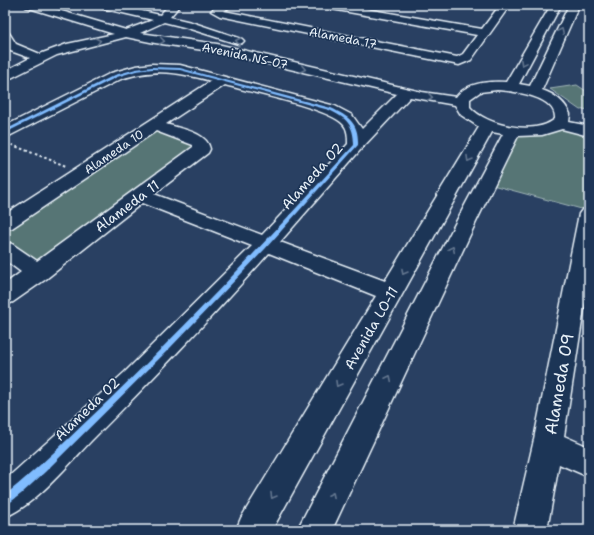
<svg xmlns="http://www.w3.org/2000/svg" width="594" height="535" font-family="'Shantell Sans',sans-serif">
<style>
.green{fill:#567574;stroke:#9fb3b6}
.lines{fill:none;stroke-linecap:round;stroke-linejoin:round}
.minor-casing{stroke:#e8f1f8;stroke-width:3}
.path{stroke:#e8f1f8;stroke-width:2;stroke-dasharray:2.5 2.5;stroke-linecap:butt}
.minor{fill:#1d3557;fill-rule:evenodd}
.cycleway-casing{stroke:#1d3557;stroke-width:2}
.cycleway{fill:#80bcff;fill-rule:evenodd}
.oneway{stroke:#64778f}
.labels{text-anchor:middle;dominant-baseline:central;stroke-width:3.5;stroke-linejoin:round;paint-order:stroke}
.far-street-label{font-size:12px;fill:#e8f1f8;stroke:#1d3557}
.street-label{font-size:14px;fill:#e8f1f8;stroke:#1d3557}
.near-street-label{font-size:17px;fill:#e8f1f8;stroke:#1d3557}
</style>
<rect width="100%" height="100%" fill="#294062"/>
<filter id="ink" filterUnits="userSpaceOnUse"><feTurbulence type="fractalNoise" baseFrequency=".025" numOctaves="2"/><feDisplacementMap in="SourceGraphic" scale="8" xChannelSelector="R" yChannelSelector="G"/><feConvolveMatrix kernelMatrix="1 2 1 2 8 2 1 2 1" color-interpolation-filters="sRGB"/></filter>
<g filter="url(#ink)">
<g class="green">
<path d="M 577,85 L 589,93 L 589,109 L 580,110 L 550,89 Z"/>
<path d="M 560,124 L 589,131 L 589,211 L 485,183 L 513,131 Z"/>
<path d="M 153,125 L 202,149 L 38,273 L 5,246 L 5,224 Z"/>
</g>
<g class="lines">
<g class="minor-casing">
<g id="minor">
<path d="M 25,5 L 41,5 L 126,30 L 153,20 L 97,7 L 96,5 L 115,5 L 160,15 L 169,5 L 180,5 L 170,17 L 191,22 L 242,39 L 244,41 L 242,43 L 238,44 L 184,27 L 164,22 L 140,33 L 217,44 L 422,92 L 456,97 C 467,82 489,81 506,82 L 551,5 L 561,5 L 519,84 L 530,86 L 569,5 L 579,5 L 542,90 C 554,94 565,102 570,114 L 569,122 L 589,126 L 589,136 L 562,129 L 542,135 L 518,136 L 476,222 L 332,530 L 297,530 L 456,222 L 503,134 L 492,132 L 272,530 L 236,530 L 241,518 L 376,296 L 269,253 C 211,318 152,380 91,441 C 68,465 35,505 5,517 L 5,480 L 125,372 L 252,246 L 142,203 L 46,279 L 13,302 L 5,305 L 5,284 L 21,272 L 5,260 L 5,242 L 12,244 L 37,261 L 193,147 L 193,145 L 156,131 L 12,228 L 5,229 L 5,214 L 211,81 C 177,72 156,68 121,79 L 11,135 L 5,137 L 5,126 L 111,73 L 136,66 L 152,64 L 180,65 L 335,106 L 352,115 L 362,129 L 397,94 L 217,52 L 155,43 L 126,37 L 57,55 L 5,81 L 5,71 L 30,58 L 8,50 L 5,47 L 5,32 L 9,33 L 16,44 L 40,54 L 67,44 L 114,34 L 26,7 ZM 225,85 C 249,92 329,108 343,124 C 348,129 348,137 348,144 L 262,235 L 154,194 L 208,153 L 210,149 C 207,132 181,129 166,124 ZM 497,90 C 513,91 557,96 555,119 C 535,136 486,126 470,107 L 470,99 L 480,92 ZM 410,97 L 455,105 L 461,115 L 479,127 L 385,281 L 280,242 L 362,148 Z"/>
<path d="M 219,5 L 232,5 L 224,11 L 457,57 L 463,54 L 477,35 L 326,8 L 321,5 L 343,5 L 482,29 L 500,5 L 510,5 L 471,60 L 459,65 L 220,16 L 211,11 Z"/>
<path d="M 589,208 L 589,277 L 564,436 L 589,447 L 589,477 L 559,464 L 547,530 L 513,530 L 533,444 L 579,214 L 582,210 Z"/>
</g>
</g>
<path class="path" d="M 7,143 L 66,166"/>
<use href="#minor" class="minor"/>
<g class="cycleway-casing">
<path id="cycleway" d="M 152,67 L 180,68 L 331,108 C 350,117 359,124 358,145 L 265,249 L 169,349 L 45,472 L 21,494 L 8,504 L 5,505 L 5,495 C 41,466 74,433 108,401 C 193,319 274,233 354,145 C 354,124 346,118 329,110 L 180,70 L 152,69 L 136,71 L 117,77 L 5,133 L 5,130 L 115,75 L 136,69 Z"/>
</g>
<use href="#cycleway" class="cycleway"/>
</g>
<defs><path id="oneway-chevron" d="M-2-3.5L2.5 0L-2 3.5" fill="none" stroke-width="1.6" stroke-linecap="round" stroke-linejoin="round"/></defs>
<g class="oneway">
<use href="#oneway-chevron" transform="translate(561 31) rotate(-66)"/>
<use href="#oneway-chevron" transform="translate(98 41) rotate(-14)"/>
<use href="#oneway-chevron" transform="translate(162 41) rotate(9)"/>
<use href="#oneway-chevron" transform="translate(238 41) rotate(-167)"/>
<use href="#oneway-chevron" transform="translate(523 63) rotate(118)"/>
<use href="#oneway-chevron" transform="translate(303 69) rotate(13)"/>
<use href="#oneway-chevron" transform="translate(430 97) rotate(8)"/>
<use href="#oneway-chevron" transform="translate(469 159) rotate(120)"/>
<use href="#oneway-chevron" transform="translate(452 249) rotate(-64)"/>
<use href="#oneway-chevron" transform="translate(404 272) rotate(120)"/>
<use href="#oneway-chevron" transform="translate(389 378) rotate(-64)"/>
<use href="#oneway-chevron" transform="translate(338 384) rotate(120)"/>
<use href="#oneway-chevron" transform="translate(332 495) rotate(-64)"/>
<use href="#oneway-chevron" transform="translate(273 496) rotate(120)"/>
</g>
</g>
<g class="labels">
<g class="far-street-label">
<text transform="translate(343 38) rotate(11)">Alameda 17</text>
<text transform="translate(245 56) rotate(12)">Avenida NS-07</text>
<text transform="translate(114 152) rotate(-34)">Alameda 10</text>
</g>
<g class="street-label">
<text transform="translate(312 176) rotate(-48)">Alameda 02</text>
<text transform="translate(127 206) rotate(-37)">Alameda 11</text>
<text transform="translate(371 328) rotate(-60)">Avenida LO-11</text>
<text transform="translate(87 409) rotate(-44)">Alameda 02</text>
</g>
<g class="near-street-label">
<text transform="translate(559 384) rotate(-80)">Alameda 09</text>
</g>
</g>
<rect width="594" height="535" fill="none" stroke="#1d3557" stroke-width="20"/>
<rect x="10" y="10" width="574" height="515" fill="none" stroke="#e8f1f8" stroke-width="1.5" filter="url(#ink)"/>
</svg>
